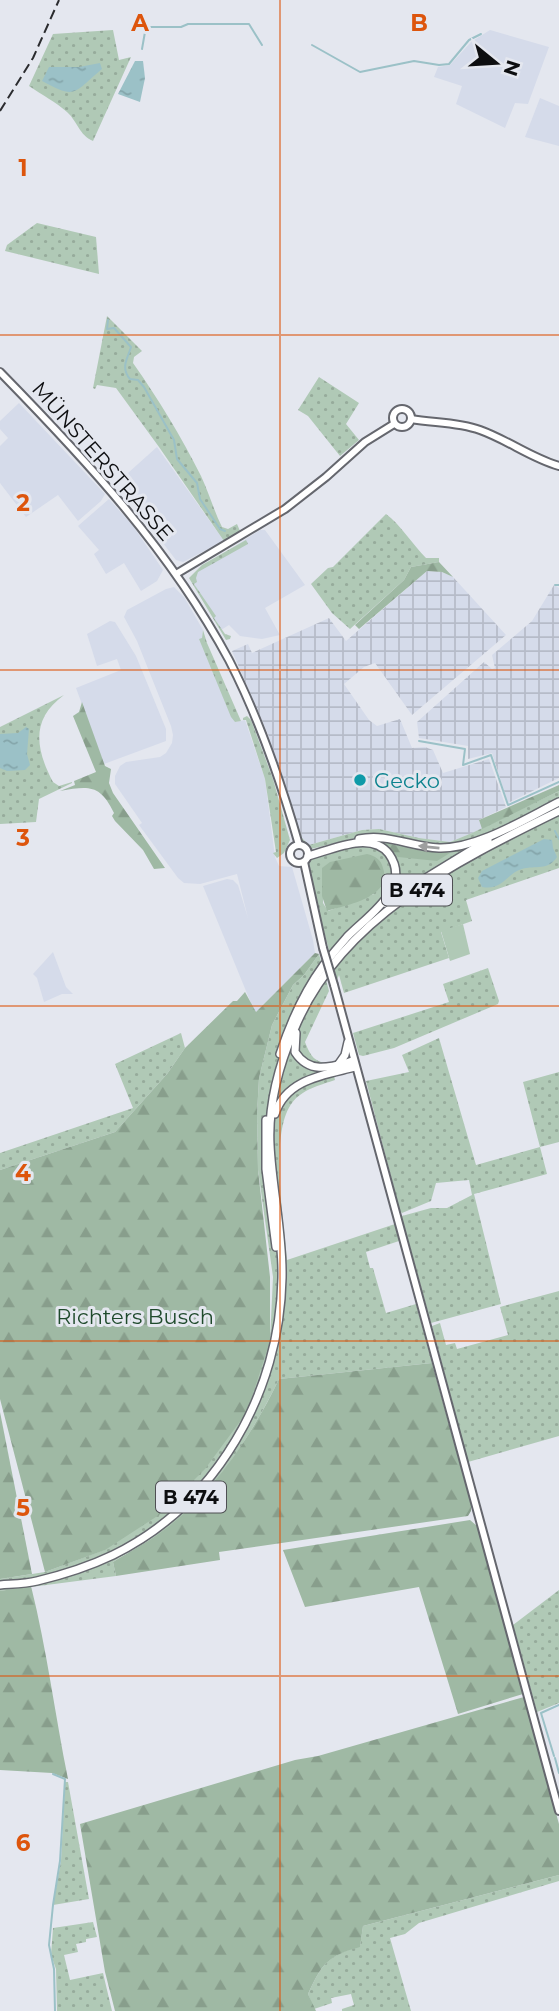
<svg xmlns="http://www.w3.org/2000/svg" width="559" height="2011" font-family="Montserrat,sans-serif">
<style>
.built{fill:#d5dbea}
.industrial{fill:url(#industrial-grid)}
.green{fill:url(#green-dots);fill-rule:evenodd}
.forest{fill:url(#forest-firs)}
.pitch{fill:#b0c9b6}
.water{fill:url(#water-ripples)}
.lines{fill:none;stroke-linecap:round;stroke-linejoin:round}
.stream{stroke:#9bc1c7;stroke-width:2}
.major-casing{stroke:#65676e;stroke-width:10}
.highway-casing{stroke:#65676e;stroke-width:10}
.major{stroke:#fff;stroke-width:6}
.highway{stroke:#fff;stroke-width:7}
.rail{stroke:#2b2c2f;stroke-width:2;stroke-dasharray:10 5;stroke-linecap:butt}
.major-bridge-casing{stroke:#65676e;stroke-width:10;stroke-linecap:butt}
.major-bridge{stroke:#fff;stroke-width:6}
.oneway{fill:#9e9f9f}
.grid{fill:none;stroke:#dd550c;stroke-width:2;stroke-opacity:0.55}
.culture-dot{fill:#0f9aa8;stroke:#e4e7ef;stroke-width:2.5}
.labels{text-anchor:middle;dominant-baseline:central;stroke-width:6;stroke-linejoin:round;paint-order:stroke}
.shield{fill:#e4e7ef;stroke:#4e4f53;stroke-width:2}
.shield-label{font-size:19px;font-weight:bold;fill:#0d0e10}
.street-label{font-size:21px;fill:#0d0e10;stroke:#e4e7ef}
.culture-label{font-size:21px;fill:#0d838f;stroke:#e4e7ef;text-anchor:start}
.park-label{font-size:21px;fill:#1f4a2c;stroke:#e4e7ef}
.grid-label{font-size:23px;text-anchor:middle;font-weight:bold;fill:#dd550c;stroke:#e4e7ef;stroke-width:6;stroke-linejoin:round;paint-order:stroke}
</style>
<defs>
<pattern id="industrial-grid" width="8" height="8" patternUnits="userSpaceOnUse" patternTransform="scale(1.75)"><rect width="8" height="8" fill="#d5dbea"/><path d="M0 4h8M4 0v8" fill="none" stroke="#b6bbc8"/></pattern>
<pattern id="green-dots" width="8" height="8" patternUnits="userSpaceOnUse" patternTransform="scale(1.75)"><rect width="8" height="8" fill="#b0c9b6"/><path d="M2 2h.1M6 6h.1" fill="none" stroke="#96ab9b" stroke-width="1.8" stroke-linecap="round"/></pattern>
<pattern id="forest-firs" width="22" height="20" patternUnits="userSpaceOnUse" patternTransform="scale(1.75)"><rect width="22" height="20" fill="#9fb9a4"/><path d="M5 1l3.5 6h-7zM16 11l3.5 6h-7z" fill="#889e8c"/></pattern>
<pattern id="water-ripples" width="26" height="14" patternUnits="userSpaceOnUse" patternTransform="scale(1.75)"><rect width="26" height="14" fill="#9bc1c7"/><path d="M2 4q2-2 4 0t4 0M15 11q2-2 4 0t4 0" fill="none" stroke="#84a5aa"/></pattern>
</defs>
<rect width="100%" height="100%" fill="#e4e7ef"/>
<g class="built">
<path d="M 490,30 L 549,47 L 528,104 L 515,103 L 505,128 L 456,104 L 462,86 L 434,77 L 438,67 L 450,65 L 471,42 Z"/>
<path d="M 540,98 L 559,106 L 559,146 L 525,137 Z"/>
<path d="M 19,403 L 105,494 L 101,501 L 78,521 L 58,495 L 26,517 L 0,483 L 0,446 L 8,438 L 0,429 L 0,421 Z"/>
<path d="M 157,447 L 224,541 L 183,562 L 176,560 L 123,491 L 134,481 L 128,473 Z"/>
<path d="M 109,499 L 133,526 L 163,570 L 157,581 L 141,591 L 124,563 L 106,574 L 94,554 L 99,550 L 78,526 Z"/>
<path d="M 260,530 L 265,530 L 305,585 L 265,608 L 280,635 L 262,639 L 240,636 L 229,625 L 221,630 L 191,579 L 195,572 Z"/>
<path d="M 174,587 L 184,597 L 203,630 L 202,638 L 235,722 L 245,720 L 265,779 L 275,857 L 279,866 L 292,867 L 313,940 L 315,953 L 255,1013 L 203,886 L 227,879 L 233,880 L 238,885 L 248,918 L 237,874 L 200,884 L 184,883 L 178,878 L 139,825 L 142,823 L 115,784 L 115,776 L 120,766 L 126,762 L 160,757 L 166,753 L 172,743 L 173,735 L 171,726 L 137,641 L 124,617 L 127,610 L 166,589 Z"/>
<path d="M 110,621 L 115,622 L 136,656 L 166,729 L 166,741 L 104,764 L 76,688 L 121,670 L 117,659 L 97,666 L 87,634 Z"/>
<path d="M 53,952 L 66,987 L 73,994 L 62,994 L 44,1002 L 37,978 L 33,974 Z"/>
</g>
<g class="industrial">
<path d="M 427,571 L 442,572 L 453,577 L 506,635 L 412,715 L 375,663 L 364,667 L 344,684 L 369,720 L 377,726 L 400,719 L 412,748 L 425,747 L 433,750 L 443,773 L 489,759 L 506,807 L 479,820 L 482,829 L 450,842 L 419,838 L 379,829 L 362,830 L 309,845 L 302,838 L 268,734 L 232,651 L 248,644 L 252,653 L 329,618 L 346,641 Z"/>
<path d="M 554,585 L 559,588 L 559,778 L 508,803 L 492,753 L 468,759 L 468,746 L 419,738 L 417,722 L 484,662 L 492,669 L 495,668 L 492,655 L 532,621 Z"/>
</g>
<g class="green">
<path d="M 113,30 L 119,60 L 131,57 L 93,141 C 79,135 78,122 67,112 C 56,102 42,95 29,86 L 53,34 Z"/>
<path d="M 37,223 L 96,237 L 99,274 L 5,251 L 7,245 Z"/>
<path d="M 107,316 L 142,351 L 134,357 L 133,363 C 159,400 181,436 201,476 C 209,493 214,511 222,527 L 228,529 L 237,524 L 240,531 L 224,541 L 159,447 L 116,388 L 97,385 L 95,389 L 93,388 Z"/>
<path d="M 319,377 L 359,403 L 346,424 L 359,440 L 340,456 L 308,416 L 298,410 Z"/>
<path d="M 386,514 C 400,524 413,545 426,558 L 439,558 L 439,562 L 411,567 L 404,580 L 350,629 L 332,613 L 311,584 L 328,568 L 333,567 Z"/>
<path d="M 246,540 L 248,544 L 198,572 L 196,578 L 197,582 L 194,584 L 216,616 L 214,618 L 225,634 L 231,636 L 230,639 L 226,640 L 189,578 L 202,565 Z"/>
<path d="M 203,630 L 207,643 L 241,721 L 235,722 L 231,717 L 199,639 L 202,638 Z"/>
<path d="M 64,695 C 31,719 35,748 53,782 L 59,786 L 72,782 L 72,783 L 39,799 L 36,822 L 0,824 L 0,727 Z"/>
<path d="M 247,716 L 251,720 L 273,779 L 290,840 L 284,853 L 277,858 L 273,853 L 276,852 L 265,779 L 246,720 L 243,720 L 243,718 Z"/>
<path d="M 284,781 L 302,838 L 309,845 L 362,830 L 379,829 L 419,838 L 450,842 L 472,833 L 559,791 L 559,799 L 490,833 L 461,843 L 442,846 L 359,837 L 311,849 L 301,843 L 282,782 Z"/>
<path d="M 559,815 L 559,868 L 466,900 L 472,921 L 441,932 L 449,958 L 344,993 L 339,975 L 337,980 L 334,968 C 387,898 481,853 559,815 Z"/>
<path d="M 369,839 L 377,839 L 417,848 L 476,843 L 389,898 L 395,861 Z"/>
<path d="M 358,845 L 376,847 L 390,859 L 394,873 L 386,895 L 330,954 L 306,864 L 310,858 ZM 323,877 L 374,894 L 328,911 L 323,903 Z"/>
<path d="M 319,954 L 329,991 L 305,1042 C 311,1057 314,1062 331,1064 L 335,1080 C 320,1085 301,1090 292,1103 C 269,1133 284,1222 287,1260 L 395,1224 L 399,1241 L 366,1252 L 370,1268 L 373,1268 L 386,1313 L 416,1304 L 432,1363 L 279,1379 C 253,1433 216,1490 169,1527 C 152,1540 131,1550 113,1562 L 116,1576 L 0,1591 L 0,1579 L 45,1572 L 104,1550 L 270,1341 L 273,1277 L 258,1170 L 257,1114 L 259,1078 L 272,1025 L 293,985 L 304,975 Z"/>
<path d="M 488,968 L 499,1001 L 498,1004 L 394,1048 L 363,1056 L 359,1055 L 353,1033 L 449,1002 L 443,984 Z"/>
<path d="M 181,1033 L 185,1048 L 167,1074 L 115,1132 L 0,1170 L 0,1153 L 133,1108 L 115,1064 Z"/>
<path d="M 439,1038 L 476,1165 L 540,1147 L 523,1082 L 559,1072 L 559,1142 L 540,1147 L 547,1174 L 474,1194 L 501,1304 L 431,1323 L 402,1218 L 402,1216 L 431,1208 L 447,1208 L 472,1195 L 469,1180 L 436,1183 L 431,1201 L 402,1213 L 400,1211 L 366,1081 L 409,1072 L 402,1055 Z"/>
<path d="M 559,1291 L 559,1436 L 468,1462 L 432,1326 L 440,1323 L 446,1345 L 455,1343 L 457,1349 L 508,1335 L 500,1307 Z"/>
<path d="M 559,1590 L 559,1703 L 537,1712 L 513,1625 Z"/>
<path d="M 65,1782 L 68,1782 L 89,1899 L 53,1905 L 61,1861 Z"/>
<path d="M 559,1875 L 559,1881 L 419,1923 L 405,1934 L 390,1938 L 411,2011 L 342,2011 L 342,2009 L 354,2005 L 351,1994 L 331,1998 L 332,2003 L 314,2009 L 308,1994 C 322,1964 327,1956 360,1946 L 363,1926 Z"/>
<path d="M 93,1922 L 97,1937 L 86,1939 L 86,1942 L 76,1944 L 78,1952 L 64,1955 L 70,1980 L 103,1973 L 112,2011 L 57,2011 L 56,1969 L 51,1955 L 53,1928 Z"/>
</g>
<g class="forest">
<path d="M 439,562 L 453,577 L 442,572 L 427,571 L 359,629 L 355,625 L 404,580 L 411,567 Z"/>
<path d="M 82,702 L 105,766 L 111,769 L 109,783 L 113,793 L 165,868 L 154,869 L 143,850 L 115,821 L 112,816 L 114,813 C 100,784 89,786 60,791 L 75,785 L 74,781 L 96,772 L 73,716 L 79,712 Z"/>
<path d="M 559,785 L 559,791 L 482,829 L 479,820 Z"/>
<path d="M 381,842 L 421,851 L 450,853 L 437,861 L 398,857 Z"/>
<path d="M 367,854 C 375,856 381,859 383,868 C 393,897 347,905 327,911 L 322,896 L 322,868 L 330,862 Z"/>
<path d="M 315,953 L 319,954 L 304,975 L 293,985 L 272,1025 L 259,1078 L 257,1114 L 258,1170 L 270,1277 L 270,1341 L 247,1412 L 205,1469 L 159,1515 L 105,1550 L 45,1572 L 0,1399 L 0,1170 L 115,1132 L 167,1074 L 185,1048 L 233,1001 L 237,1001 L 245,992 L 256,1012 Z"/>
<path d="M 432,1363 L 471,1504 L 471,1511 L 468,1516 L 219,1552 L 220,1560 L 116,1576 L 113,1562 C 131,1551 151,1540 168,1527 C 215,1490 254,1432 279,1379 Z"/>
<path d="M 0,1412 L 32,1574 L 0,1579 Z"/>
<path d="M 470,1520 L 477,1526 L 523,1694 L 458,1714 L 419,1587 L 305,1607 L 283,1550 Z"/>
<path d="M 31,1586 C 47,1650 55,1715 68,1779 L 52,1773 L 0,1770 L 0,1591 Z"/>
<path d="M 524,1697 L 559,1824 L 559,1875 L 363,1926 L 360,1947 C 327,1956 322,1964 308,1994 L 316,2011 L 115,2011 L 105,1972 L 80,1824 L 295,1760 L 318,1756 Z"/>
</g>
<path class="pitch" d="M 463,924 L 470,954 L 450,961 L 441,931 Z"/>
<g class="water">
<path d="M 135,61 L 143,61 L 145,78 L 140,102 L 118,94 Z"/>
<path d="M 100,63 L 102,69 C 73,93 77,100 42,81 L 49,67 L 79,67 Z"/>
<path d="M 26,727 L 29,729 L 27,754 L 30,765 L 25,770 L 7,771 L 0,768 L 0,734 L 18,733 Z"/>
<path d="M 544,839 L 552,840 L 553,848 L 557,857 C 548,871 536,865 522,869 C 507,873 503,891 482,887 L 478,878 L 482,871 Z"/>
</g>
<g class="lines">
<g class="stream">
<path d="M 312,45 L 360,72 L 414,61 L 439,65 L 449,64 L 469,40 L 481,34"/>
<path d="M 142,49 L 145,32 L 150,27 L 181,27 L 188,24 L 249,24 L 262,45"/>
<path d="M 108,320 L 107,329 L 114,328 L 131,347 C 128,358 120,367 130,379 L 138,380 L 144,387 L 174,440 L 177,459 L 197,483 L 200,499 L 220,529 L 225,531"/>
<path d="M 555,585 L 559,585"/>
<path d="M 419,741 L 465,749 L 463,765 L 491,755 L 508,805 L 559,782"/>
<path d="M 555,831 L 559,839"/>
<path d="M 554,1756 L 541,1713 L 559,1705"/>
<path d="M 555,1758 L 559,1773"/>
<path d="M 53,1774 L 65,1779 L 60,1861 L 53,1905 L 49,1945 L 54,1969 L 55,2011"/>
</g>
<g class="major-casing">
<g id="major">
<path d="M 0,372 C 86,460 170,550 229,660 C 259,718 281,782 299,845"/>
<circle cx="402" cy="418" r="9"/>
<path d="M 411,419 C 434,423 458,422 480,430 C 508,440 531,458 559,466"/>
<path d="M 176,574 L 285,509 L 326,477 L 365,442 L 394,424"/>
<circle cx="299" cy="854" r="9"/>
<path d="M 304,862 L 323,948"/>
<path d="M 334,985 L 559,1811"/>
</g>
</g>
<g class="highway-casing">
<g id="highway">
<path d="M 359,839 C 387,833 411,847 439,848 C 477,849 525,819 559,802"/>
<path d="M 385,903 L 488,840"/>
<path d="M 296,1033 L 295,1052 C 310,1075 331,1067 353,1061"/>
<path d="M 280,1054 C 290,1024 304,992 323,966 C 330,957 339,946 347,937 C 367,916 413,888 389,854 C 371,830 331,850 308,856"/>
<path d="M 338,1065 L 345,1055 L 348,1042"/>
<path d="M 275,1114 C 286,1079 324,1075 355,1067"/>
<path d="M 266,1120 L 266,1169 L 276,1247"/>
<path d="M 0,1585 C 12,1584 25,1584 37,1581 C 62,1575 90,1566 113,1555 C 217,1504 280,1392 282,1278 C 283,1233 272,1189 270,1145 C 268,1106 279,1065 294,1030 C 339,918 457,861 559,811"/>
</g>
</g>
<use href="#major" class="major"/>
<use href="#highway" class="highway"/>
<path class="rail" d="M 0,111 L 33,58 L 59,0"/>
<g class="major-bridge-casing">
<path id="major-bridge" d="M 323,948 L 334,985"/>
</g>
<use href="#major-bridge" class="major-bridge"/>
</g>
<defs><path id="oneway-solid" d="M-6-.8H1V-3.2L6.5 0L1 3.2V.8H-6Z" transform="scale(1.75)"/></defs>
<use class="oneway" href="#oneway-solid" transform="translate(429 847) rotate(-174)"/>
<path class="grid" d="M 280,0 L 280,2011M 0,335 L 559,335M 0,670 L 559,670M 0,1006 L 559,1006M 0,1341 L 559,1341M 0,1676 L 559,1676"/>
<circle class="culture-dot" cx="360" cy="780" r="7"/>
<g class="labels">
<g class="shield">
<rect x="382" y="874.5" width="70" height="31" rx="5"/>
<rect x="156" y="1481.5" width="70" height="31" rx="5"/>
</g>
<g class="shield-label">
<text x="417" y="890">B 474</text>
<text x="191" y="1497">B 474</text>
</g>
<g class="street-label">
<text transform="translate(103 461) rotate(49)">MÜNSTERSTRASSE</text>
</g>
<g class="culture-label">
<text x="374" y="780">Gecko</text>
</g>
<g class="park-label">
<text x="135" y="1316">Richters Busch</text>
</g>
</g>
<g class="grid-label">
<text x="140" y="31">A</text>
<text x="419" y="31">B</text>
<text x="23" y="176">1</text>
<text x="23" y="511">2</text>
<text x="23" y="846">3</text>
<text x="23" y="1181">4</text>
<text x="23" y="1516">5</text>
<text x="23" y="1851">6</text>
</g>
<g transform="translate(496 63) rotate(108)" stroke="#e4e7ef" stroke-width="5" paint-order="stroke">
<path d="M0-5L12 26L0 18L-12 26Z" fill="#0d0e10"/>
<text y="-10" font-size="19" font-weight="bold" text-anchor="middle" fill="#0d0e10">N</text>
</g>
</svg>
